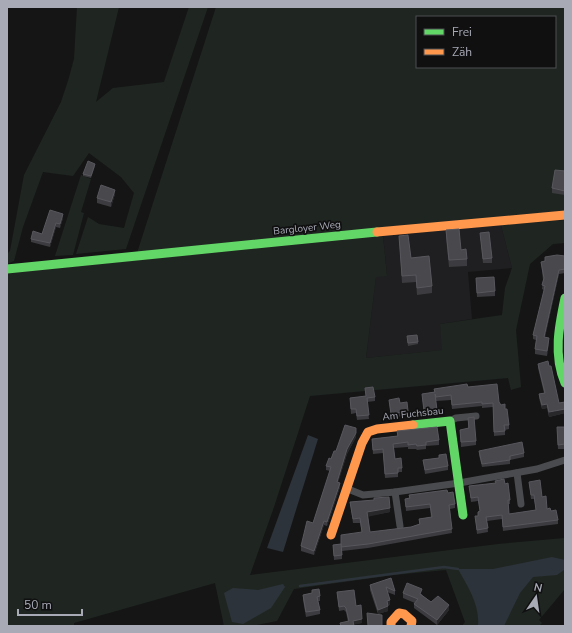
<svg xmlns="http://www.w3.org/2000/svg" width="572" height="633" font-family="'Nunito Sans',sans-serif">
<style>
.built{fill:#1f1f21}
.green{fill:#1f2621;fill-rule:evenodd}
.water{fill:#2d333a}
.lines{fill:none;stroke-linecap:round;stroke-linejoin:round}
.stream{stroke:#2d333a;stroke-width:2.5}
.street{stroke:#4a4b4e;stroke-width:7}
.fast{stroke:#63d668;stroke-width:9}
.slow{stroke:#ff974d;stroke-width:9}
.wall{fill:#3c3c40}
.shaded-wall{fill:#28282a}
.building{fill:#48484d;stroke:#57575d}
.labels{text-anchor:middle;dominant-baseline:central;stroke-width:3.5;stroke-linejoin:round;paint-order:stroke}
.street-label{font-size:10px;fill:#a8aab6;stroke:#101011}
</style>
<rect width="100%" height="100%" fill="#151516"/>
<path class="built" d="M 501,225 L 512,268 L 468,272 L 472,319 L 440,324 L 443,350 L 366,358 L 376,276 L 387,276 L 383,236 Z"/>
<g class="green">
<path d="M 77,7 L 119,7 L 96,102 L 113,88 L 164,82 L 189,7 L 208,7 L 126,249 L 76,254 L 88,217 L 99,224 L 124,228 L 134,193 L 121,177 L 89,153 L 73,176 L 43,172 L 23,227 L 14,261 L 7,264 L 7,254 L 10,251 L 24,175 L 61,102 L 68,81 L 74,59 Z"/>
<path d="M 216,7 L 565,7 L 565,211 L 137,253 ZM 417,17 L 555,17 L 555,67 L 417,67 Z"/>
<path d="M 81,175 L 91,179 L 81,212 L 84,213 L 73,255 L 55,256 Z"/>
<path d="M 565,220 L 565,243 L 553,244 L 530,264 L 516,330 L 521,387 L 511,390 L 508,378 L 310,396 L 274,507 L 250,575 L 498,544 L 565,538 L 565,589 L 539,620 L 542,623 L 539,626 L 462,626 L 465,622 L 446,570 L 394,575 L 294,589 L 277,621 L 252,626 L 224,626 L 215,583 L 74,623 L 74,626 L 7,626 L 7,273 L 383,236 L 387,276 L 376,277 L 366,358 L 442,350 L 440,324 L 502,315 L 505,288 L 512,268 L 501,225 Z"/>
</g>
<g class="water">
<path d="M 308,435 L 318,439 L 283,552 L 267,548 Z"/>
<path d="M 552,557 L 565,560 L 564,570 L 557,575 L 533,577 L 520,593 L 504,626 L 478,626 C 480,605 468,587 458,569 L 493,569 Z"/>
<path d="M 283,584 L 285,587 L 271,608 L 243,624 L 232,622 L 224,593 L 233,588 L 258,590 Z"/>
</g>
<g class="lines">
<path class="stream" d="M 300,586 L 444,567 L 458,569"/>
<g class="street">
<path d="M 450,421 L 456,418 L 476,416"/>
<path d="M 517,473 L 521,504"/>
<path d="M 348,489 L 363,495 L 395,492 L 459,483 L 537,469 L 565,460"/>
<path d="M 395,492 L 400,526"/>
</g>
<g class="fast">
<path d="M 7,269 L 377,232"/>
<path d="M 565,298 C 559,326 553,355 565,383"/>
<path d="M 413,425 L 450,421 L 463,515"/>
</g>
<g class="slow">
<path d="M 377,232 L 565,215"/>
<path d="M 331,535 L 362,443 L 368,432 L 377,429 L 413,425"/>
<path d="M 391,626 L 391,622 L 399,613 L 404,614 L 412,621 L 411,626"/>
</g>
</g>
<g class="wall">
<path d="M 95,166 L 91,178 L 83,176 L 83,174 Z"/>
<path d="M 565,171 L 565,195 L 552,193 L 552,188 Z"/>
<path d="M 115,194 L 111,207 L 97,203 L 97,198 Z"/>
<path d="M 63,218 L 60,228 L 56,227 L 50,247 L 31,242 L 31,239 L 42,234 Z"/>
<path d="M 446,230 L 467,259 L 467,266 L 449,267 L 446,237 Z"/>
<path d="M 480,233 L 492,258 L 492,263 L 483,263 Z"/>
<path d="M 399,236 L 411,258 L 432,286 L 432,293 L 417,295 L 416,282 L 402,283 Z"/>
<path d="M 565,256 L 565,273 L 559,274 L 545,337 L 549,342 L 547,356 L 535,354 L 535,349 L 536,340 L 533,339 L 533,335 L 544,290 L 542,289 L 543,280 L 541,262 L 545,261 L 545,257 Z"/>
<path d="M 476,278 L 495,291 L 495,296 L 477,297 Z"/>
<path d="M 407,339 L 418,342 L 418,344 L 408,346 Z"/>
<path d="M 538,364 L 559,403 L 565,402 L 565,413 L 549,417 L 547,408 L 542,409 L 539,398 L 539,394 L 544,393 L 538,368 Z"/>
<path d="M 468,387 L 499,402 L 501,405 L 505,409 L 509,425 L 509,429 L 505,430 L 505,435 L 494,436 L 493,407 L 482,408 L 482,406 L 452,409 L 451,400 L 436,401 L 437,414 L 424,415 L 422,394 L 434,392 L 434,389 Z"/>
<path d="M 365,388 L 375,397 L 375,401 L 367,402 L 369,419 L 357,420 L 356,413 L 351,414 L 350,398 L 366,396 Z"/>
<path d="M 389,400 L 408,411 L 408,415 L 391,418 Z"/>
<path d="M 468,418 L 476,441 L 476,445 L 461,447 L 460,430 L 468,428 Z"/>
<path d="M 565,427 L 565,449 L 558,449 L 557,431 Z"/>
<path d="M 397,431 L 439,440 L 439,445 L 426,446 L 426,449 L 417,450 L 416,449 L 408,449 L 408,447 L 394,448 L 395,459 L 402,468 L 402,472 L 398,472 L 398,477 L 385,478 L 383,453 L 373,454 L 372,439 L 397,436 Z"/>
<path d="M 356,433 L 356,437 L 347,454 L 338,482 L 340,487 L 327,526 L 324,525 L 314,555 L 301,551 L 301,546 L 313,523 L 330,471 L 326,470 L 326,466 L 336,451 Z"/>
<path d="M 479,451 L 524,453 L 524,457 L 510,460 L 510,464 L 482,467 L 479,455 Z"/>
<path d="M 439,455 L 448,466 L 448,470 L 425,474 L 423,460 L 439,458 Z"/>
<path d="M 529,482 L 542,497 L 547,509 L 551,511 L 558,520 L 558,524 L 503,531 L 502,519 L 487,521 L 488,532 L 477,534 L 475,516 L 478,516 L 478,512 L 480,511 L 478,501 L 471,502 L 469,486 L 505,484 L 510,500 L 510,504 L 508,504 L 509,514 L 536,510 L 534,499 L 531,499 Z"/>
<path d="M 448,493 L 455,504 L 455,508 L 450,509 L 452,533 L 368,548 L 342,551 L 342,559 L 334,560 L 333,545 L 341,544 L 362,532 L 360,523 L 353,523 L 350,502 L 390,512 L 368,516 L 370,532 L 411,527 L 419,524 L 419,519 L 431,517 L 430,508 L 406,511 L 405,499 L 409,499 L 409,495 Z"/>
<path d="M 391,578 L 395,591 L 395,595 L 387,592 L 390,605 L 388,605 L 388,611 L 378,614 L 370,590 L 370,585 Z"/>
<path d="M 312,590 L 320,596 L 320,601 L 318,601 L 320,610 L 320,614 L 306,617 L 303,600 L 303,595 L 312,593 Z"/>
<path d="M 337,592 L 356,606 L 362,623 L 354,624 L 354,626 L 340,626 L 340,623 L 348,622 L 346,612 L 344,610 L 339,611 Z"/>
<path d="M 403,593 L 422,594 L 422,595 L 431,602 L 449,610 L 437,625 L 414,608 L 414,604 L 415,603 L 403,598 Z"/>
</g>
<g class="shaded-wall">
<path d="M 95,164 L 95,166 L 91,178 L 91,176 Z"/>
<path d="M 115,190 L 115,194 L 111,207 L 111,202 Z"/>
<path d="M 63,214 L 63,218 L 60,228 L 60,224 Z"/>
<path d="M 56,223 L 56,227 L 50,247 L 50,243 Z"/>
<path d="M 559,270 L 559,274 L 544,341 L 544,337 Z"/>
<path d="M 549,338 L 549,342 L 547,356 L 547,351 Z"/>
<path d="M 547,404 L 547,408 L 542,409 L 542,405 Z"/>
<path d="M 565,409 L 565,413 L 549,417 L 549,412 Z"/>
<path d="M 356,428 L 356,437 L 347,454 L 337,486 L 337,482 L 347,449 Z"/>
<path d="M 340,483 L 340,487 L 327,526 L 327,522 Z"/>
<path d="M 390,508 L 390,512 L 367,517 L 367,512 Z"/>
<path d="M 324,521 L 324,525 L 314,555 L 314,551 Z"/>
<path d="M 390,600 L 390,605 L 387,606 L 387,601 Z"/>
<path d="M 449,605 L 449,610 L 437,625 L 437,620 Z"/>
<path d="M 388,606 L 388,611 L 378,614 L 378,610 Z"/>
<path d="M 362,619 L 362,623 L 353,625 L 353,621 Z"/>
</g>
<g class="building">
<path d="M 88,161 L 95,164 L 91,176 L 83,174 Z"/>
<path d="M 555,170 L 565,171 L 565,191 L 552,188 Z"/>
<path d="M 101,185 L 115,190 L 111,202 L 97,198 Z"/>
<path d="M 50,210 L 63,214 L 60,224 L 56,223 L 50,243 L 31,239 L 33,231 L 42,234 Z"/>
<path d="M 459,229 L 461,250 L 466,249 L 467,259 L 449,260 L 446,230 Z"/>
<path d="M 489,232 L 492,258 L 483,259 L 480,233 Z"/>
<path d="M 408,235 L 411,258 L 429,256 L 432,286 L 417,288 L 416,275 L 402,276 L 399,236 Z"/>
<path d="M 557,255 L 565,256 L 565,269 L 559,270 L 544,337 L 549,338 L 547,351 L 535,349 L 537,336 L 533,335 L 545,286 L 542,285 L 544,278 L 541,262 L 545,261 L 545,257 Z"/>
<path d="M 494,277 L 495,291 L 477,293 L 476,278 Z"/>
<path d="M 417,335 L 418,342 L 408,343 L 407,336 Z"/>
<path d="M 548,361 L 549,366 L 551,366 L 559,403 L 565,402 L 565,409 L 549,412 L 547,404 L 542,405 L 539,394 L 545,393 L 538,364 Z"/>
<path d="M 467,384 L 468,387 L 497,384 L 499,402 L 501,405 L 505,404 L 505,409 L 507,409 L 509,425 L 504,425 L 505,431 L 494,432 L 493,403 L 482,404 L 482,402 L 452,405 L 451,395 L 436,397 L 435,394 L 437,410 L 424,411 L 422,394 L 435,392 L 434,389 Z"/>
<path d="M 373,387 L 375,397 L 367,398 L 369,415 L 357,416 L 356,409 L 351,409 L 350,398 L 366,396 L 365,388 Z"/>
<path d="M 399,398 L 400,403 L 407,402 L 408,411 L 391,414 L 389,400 Z"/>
<path d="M 474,417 L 476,441 L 461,442 L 460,430 L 469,428 L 468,418 Z"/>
<path d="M 345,425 L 356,428 L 356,433 L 347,449 L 337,482 L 340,483 L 327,522 L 324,521 L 314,551 L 301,546 L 307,521 L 313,523 L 331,467 L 326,466 L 329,458 L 331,459 L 334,451 L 336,451 Z"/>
<path d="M 437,427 L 439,440 L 426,442 L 426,445 L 417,446 L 416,444 L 408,445 L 408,442 L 393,444 L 395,459 L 401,458 L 402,468 L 398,468 L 398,473 L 385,474 L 383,449 L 373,450 L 372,439 L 398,436 L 397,431 Z"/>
<path d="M 557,427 L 565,427 L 565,444 L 558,445 Z"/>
<path d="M 522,442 L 524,453 L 510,456 L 510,460 L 482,464 L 479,451 Z"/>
<path d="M 446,454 L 448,466 L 425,470 L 423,460 L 439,458 L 439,455 Z"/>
<path d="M 504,479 L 505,484 L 508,483 L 510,500 L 508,500 L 509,514 L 536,510 L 534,495 L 531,495 L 529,482 L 540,480 L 542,497 L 546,496 L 547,509 L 550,508 L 551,511 L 556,510 L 558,520 L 503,527 L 502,515 L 486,517 L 488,528 L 477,530 L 475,516 L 478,516 L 478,512 L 480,511 L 478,497 L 471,498 L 469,486 L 496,483 L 495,481 Z"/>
<path d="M 447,490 L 448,493 L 453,492 L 455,504 L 449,505 L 452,529 L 368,544 L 341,547 L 341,535 L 362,532 L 360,518 L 353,519 L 350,502 L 374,500 L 374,498 L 389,497 L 390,508 L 367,512 L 370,532 L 411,527 L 420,524 L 419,519 L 432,517 L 430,504 L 406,507 L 405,499 L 410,498 L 409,495 Z"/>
<path d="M 341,544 L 342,555 L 334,556 L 333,545 Z"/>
<path d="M 391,578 L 395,591 L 386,587 L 390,600 L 387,601 L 388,606 L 378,610 L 370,585 Z"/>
<path d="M 407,583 L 422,589 L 420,594 L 431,602 L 438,596 L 449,605 L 437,620 L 414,604 L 418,599 L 403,593 Z"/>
<path d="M 319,589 L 320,596 L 317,597 L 320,610 L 306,612 L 303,595 L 312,593 L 312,590 Z"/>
<path d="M 354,590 L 356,606 L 361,605 L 362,619 L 353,621 L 354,626 L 341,626 L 340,623 L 349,621 L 346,608 L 344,606 L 339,607 L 337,592 Z"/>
<path d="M 367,613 L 382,615 L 382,626 L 368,626 Z"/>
</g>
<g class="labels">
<g class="street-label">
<text transform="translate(307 228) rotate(-6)">Bargloyer Weg</text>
<text transform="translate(413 414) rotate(-6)">Am Fuchsbau</text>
</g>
</g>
<rect width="572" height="633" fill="none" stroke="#a8aab6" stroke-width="16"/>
<rect x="416" y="16" width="140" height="52" fill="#101011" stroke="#4d4e53"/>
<rect x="424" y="29" width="20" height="6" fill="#63d668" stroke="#4d4e53"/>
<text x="452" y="36" font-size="12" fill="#a8aab6">Frei</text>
<rect x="424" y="49" width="20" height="6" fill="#ff974d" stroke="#4d4e53"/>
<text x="452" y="56" font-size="12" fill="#a8aab6">Zäh</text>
<g transform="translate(536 597) rotate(13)" stroke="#101011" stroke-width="3" paint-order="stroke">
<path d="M0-3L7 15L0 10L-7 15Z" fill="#a8aab6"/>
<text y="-6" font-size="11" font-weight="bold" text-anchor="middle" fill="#a8aab6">N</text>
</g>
<path d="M18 609v6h64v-6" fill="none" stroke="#a8aab6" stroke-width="2"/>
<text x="24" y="609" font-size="12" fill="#a8aab6" stroke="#101011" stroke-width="3" paint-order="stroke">50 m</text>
</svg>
